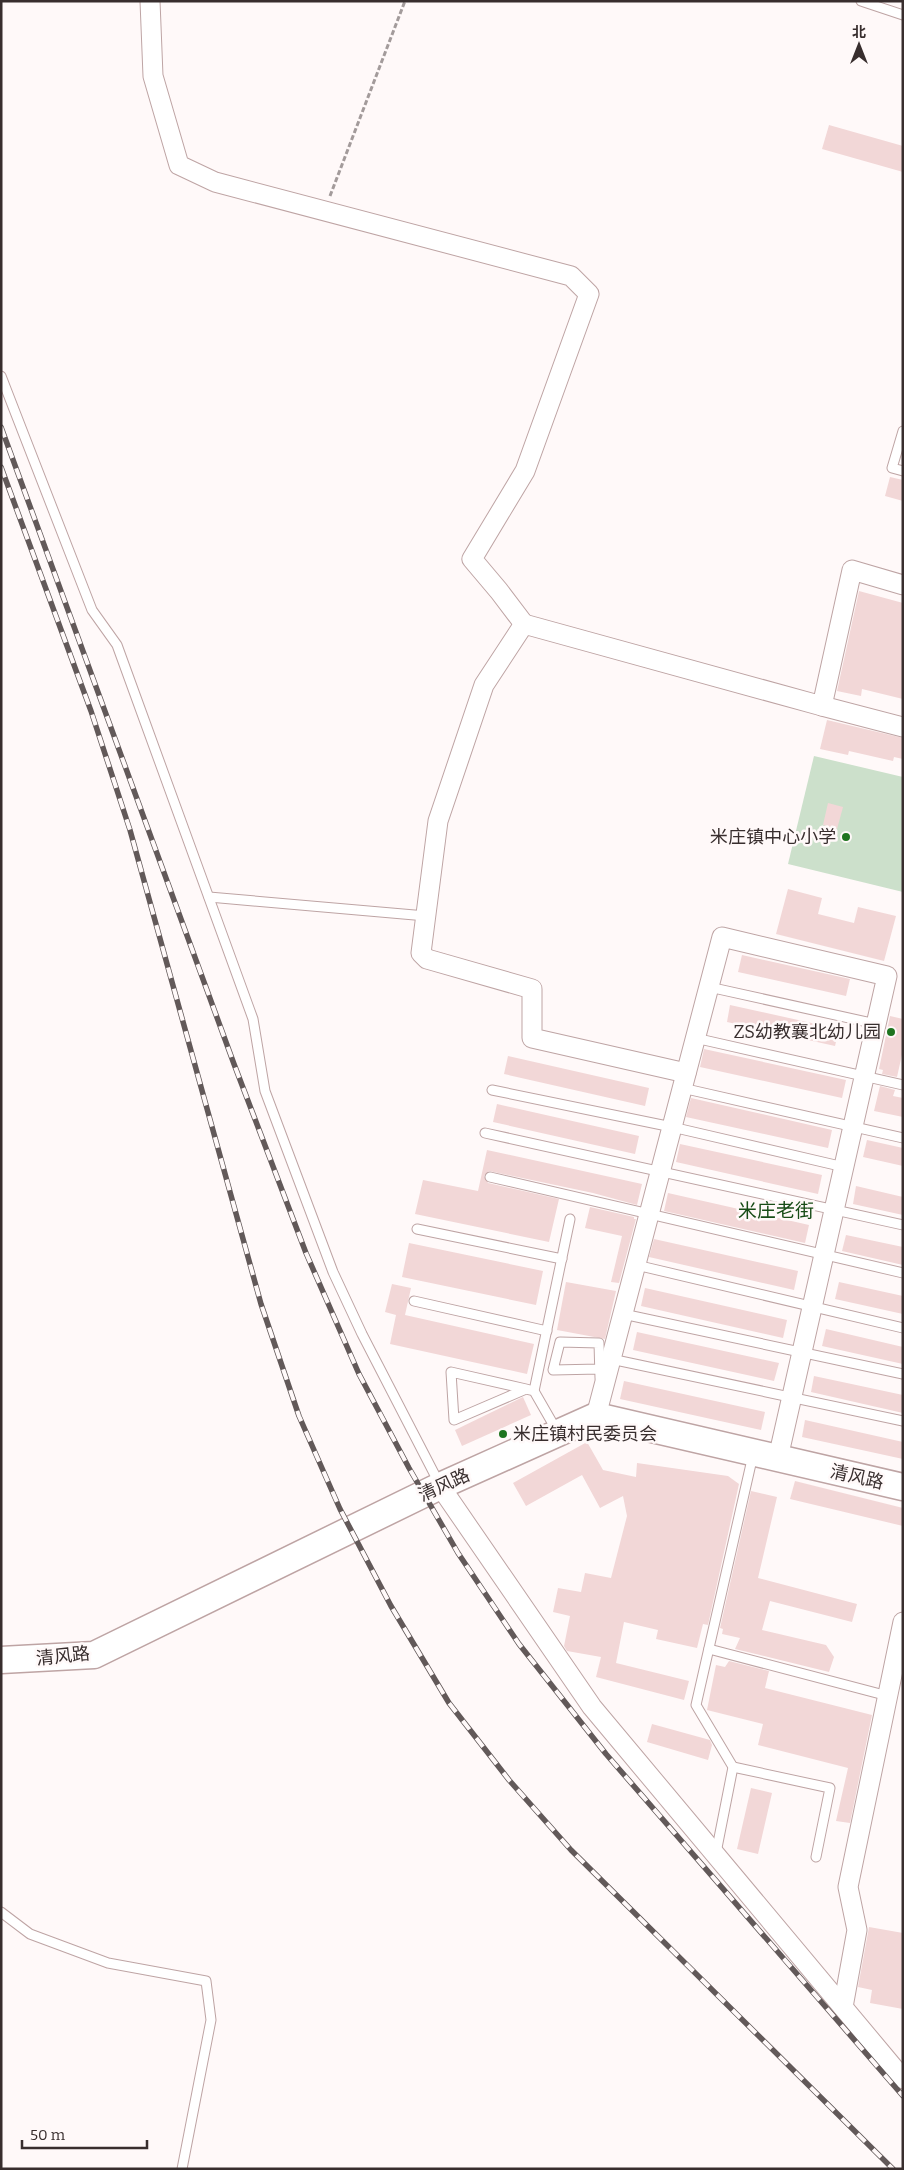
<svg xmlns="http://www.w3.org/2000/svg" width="904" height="2170" font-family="Bitter,'Noto Sans SC',serif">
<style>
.green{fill:#cce0cb}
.building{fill:#f2d7d7}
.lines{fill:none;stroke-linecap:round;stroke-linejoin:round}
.lane-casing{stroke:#bea4a4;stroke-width:11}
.street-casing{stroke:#bea4a4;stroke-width:21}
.secondary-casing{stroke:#bea4a4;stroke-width:29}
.path{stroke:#a39b9b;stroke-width:3;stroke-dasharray:5 2.5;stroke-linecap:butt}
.lane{stroke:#fff;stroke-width:9}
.street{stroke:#fff;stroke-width:19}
.secondary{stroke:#fff;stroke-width:26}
.rail-casing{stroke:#625959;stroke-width:5.5}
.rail{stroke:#fff9f9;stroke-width:4;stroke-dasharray:11;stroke-linecap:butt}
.poi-dot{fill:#1e741f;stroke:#fff9f9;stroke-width:2}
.labels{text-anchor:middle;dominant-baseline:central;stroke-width:5;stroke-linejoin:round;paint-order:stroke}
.poi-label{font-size:18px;fill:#382e2e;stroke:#fff9f9;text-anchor:end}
.street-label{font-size:18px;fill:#382e2e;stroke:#fff9f9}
.neighbourhood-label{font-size:19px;fill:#184c17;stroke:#fff9f9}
</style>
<rect width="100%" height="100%" fill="#fff9f9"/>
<path class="green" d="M 814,756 L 903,777 L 903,892 L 788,864 Z"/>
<g class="building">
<path d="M 829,125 L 903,146 L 903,172 L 822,149 Z"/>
<path d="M 890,477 L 903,480 L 903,501 L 885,496 Z"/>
<path d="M 859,591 L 903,603 L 903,699 L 862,689 L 861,696 L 837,691 Z"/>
<path d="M 827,720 L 903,738 L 903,759 L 894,757 L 893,761 L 849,751 L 848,755 L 820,749 Z"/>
<path d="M 828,803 L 843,807 L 837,829 L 823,825 Z"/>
<path d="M 788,889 L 822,898 L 818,914 L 854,923 L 858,907 L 896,916 L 884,961 L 776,934 Z"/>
<path d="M 742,955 L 850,979 L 846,996 L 738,972 Z"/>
<path d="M 730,1005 L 839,1029 L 835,1046 L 727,1022 Z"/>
<path d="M 890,1016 L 903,1019 L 903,1050 L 897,1077 L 882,1074 L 883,1070 L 879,1069 Z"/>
<path d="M 704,1049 L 846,1080 L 842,1098 L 700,1067 Z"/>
<path d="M 508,1056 L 649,1088 L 645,1106 L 504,1074 Z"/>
<path d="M 880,1086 L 895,1090 L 893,1096 L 903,1098 L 903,1117 L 874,1111 Z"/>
<path d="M 691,1098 L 832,1130 L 828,1148 L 686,1117 Z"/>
<path d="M 497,1104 L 639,1136 L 635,1154 L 493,1122 Z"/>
<path d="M 867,1140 L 903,1148 L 903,1166 L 863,1157 Z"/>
<path d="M 680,1144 L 822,1175 L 818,1194 L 676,1162 Z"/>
<path d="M 487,1150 L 642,1184 L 637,1205 L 593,1193 L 489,1171 L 484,1176 L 488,1183 L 559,1199 L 549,1242 L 415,1214 L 423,1180 L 478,1191 Z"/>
<path d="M 856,1186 L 903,1197 L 903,1215 L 853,1204 Z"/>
<path d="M 668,1193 L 809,1225 L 805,1243 L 664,1211 Z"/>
<path d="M 590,1207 L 634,1217 L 634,1219 L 636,1219 L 619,1283 L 611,1282 L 622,1236 L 585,1228 Z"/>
<path d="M 846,1235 L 903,1247 L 903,1265 L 842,1251 Z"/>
<path d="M 654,1239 L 798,1271 L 794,1290 L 649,1257 Z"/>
<path d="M 409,1243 L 543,1271 L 536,1305 L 402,1277 Z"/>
<path d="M 566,1282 L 616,1291 L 605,1339 L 557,1330 Z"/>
<path d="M 839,1282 L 903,1296 L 903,1314 L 835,1299 Z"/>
<path d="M 392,1284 L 411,1288 L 405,1315 L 534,1344 L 527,1374 L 390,1344 L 396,1315 L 385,1312 Z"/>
<path d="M 645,1288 L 787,1320 L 783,1338 L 641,1306 Z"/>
<path d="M 826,1329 L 903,1347 L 903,1364 L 822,1346 Z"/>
<path d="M 637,1332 L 779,1363 L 774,1381 L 633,1350 Z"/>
<path d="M 814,1376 L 903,1395 L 903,1413 L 811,1392 Z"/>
<path d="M 624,1381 L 765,1412 L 761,1430 L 620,1399 Z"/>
<path d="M 523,1397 L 531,1415 L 462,1446 L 455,1430 Z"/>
<path d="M 805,1420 L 903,1442 L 903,1459 L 802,1437 Z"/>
<path d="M 587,1442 L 603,1470 L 636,1477 L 637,1463 L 728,1476 L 739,1484 L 708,1625 L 703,1624 L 697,1648 L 656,1639 L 658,1630 L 624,1622 L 616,1663 L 689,1681 L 684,1700 L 596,1677 L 601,1657 L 567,1651 L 564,1646 L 570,1616 L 553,1612 L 558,1588 L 581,1592 L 585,1573 L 611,1578 L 627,1516 L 623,1496 L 600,1508 L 582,1475 L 526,1506 L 513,1483 Z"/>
<path d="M 795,1481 L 903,1508 L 903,1526 L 790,1499 Z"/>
<path d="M 751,1491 L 777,1497 L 758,1578 L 857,1604 L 852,1622 L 770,1601 L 762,1630 L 826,1645 L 834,1657 L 829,1672 L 735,1649 L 740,1638 L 722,1634 L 723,1629 L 720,1628 Z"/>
<path d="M 729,1661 L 769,1671 L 765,1688 L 872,1715 L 850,1823 L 836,1821 L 848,1768 L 758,1745 L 763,1724 L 707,1710 L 716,1665 L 725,1667 Z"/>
<path d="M 652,1724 L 710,1740 L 712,1745 L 708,1760 L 647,1742 Z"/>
<path d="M 751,1788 L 772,1793 L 758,1854 L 737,1849 Z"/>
<path d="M 869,1927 L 903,1933 L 903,2009 L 870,2003 L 872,1990 L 858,1987 Z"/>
</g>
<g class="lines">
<g class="lane-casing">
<g id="lane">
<path d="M 861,1 L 903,15"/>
<path d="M 1,376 L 92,610 L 117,645 L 253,1019 L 265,1091 L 333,1272 L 362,1334 L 439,1483"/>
<path d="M 903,431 L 892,468 L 903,471"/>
<path d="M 209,897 L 426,916"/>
<path d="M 709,987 L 876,1024"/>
<path d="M 695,1038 L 903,1085"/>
<path d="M 682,1088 L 903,1138"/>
<path d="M 492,1090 L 672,1127 L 844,1167"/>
<path d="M 485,1133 L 903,1225"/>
<path d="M 490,1177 L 903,1273"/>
<path d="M 417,1229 L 562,1259"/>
<path d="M 636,1265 L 903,1328"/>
<path d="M 414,1301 L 547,1331"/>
<path d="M 623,1314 L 903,1374"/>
<path d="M 611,1359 L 903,1421"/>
<path d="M 599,1369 L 553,1370 L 560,1342 L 599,1343 L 600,1378"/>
<path d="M 526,1389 L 454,1420 L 451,1372 L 526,1389 L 534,1391 L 557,1431"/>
<path d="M 534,1391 L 570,1219"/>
<path d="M 709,1649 L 888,1696"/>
<path d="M 733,1767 L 830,1788 L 816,1857"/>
<path d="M 716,1853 L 733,1767 L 696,1705 L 753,1455"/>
<path d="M 1,1912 L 30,1934 L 108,1963 L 206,1981 L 211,2020 L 182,2169"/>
</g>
</g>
<g class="street-casing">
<g id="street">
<path d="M 150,1 L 153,76 L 179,165 L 215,182 L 571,276 L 589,294 L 525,471 L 472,559 L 499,591 L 524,624"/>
<path d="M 822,706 L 903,727"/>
<path d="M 686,1073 L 532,1038 L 532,989 L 427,959 L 421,953 L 438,821 L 484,685 L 524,624 L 822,706 L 852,570 L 903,585"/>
<path d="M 596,1416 L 722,937 L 887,976 L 778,1458"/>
<path d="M 440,1486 L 592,1707 L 903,2079"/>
<path d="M 843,2007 L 857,1930 L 848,1887 L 903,1622"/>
</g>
</g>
<g class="secondary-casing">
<path id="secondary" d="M 1,1660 L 94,1655 L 440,1486 L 596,1416 L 903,1487"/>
</g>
<path class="path" d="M 330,196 L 405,1"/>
<use href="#lane" class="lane"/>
<use href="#street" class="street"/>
<use href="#secondary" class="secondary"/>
<g class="rail-casing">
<g id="rail">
<path d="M 1,427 L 234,1064 L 306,1253 L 359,1374 L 409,1468 L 458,1553 L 519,1644 L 606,1754 L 903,2096"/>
<path d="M 1,467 L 91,711 L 130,830 L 261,1304 L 299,1416 L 340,1509 L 391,1606 L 449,1703 L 509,1780 L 571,1850 L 893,2169"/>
</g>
</g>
<use href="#rail" class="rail"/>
</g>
<g class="poi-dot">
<circle cx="846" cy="837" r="5"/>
<circle cx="891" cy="1032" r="5"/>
<circle cx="503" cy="1434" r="5"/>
</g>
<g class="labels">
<g class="poi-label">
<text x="836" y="837">米庄镇中心小学</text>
<text x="881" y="1032">ZS幼教襄北幼儿园</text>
<text x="513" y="1434" text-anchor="start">米庄镇村民委员会</text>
</g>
<g class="street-label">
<text transform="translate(857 1477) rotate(13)">清风路</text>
<text transform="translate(444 1485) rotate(-25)">清风路</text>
<text transform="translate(63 1656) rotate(-6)">清风路</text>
</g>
<g class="neighbourhood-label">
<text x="776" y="1210">米庄老街</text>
</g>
</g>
<rect width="904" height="2170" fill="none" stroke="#382e2e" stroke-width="5"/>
<g transform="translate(859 45)" stroke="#fff9f9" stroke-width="4" paint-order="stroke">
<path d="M0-4L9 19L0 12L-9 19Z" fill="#382e2e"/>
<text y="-8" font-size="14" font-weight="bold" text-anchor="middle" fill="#382e2e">北</text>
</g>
<path d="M22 2140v8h125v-8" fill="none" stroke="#382e2e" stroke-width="2.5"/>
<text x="30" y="2140" font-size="15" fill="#382e2e" stroke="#fff9f9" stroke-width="4" paint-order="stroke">50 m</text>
</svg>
